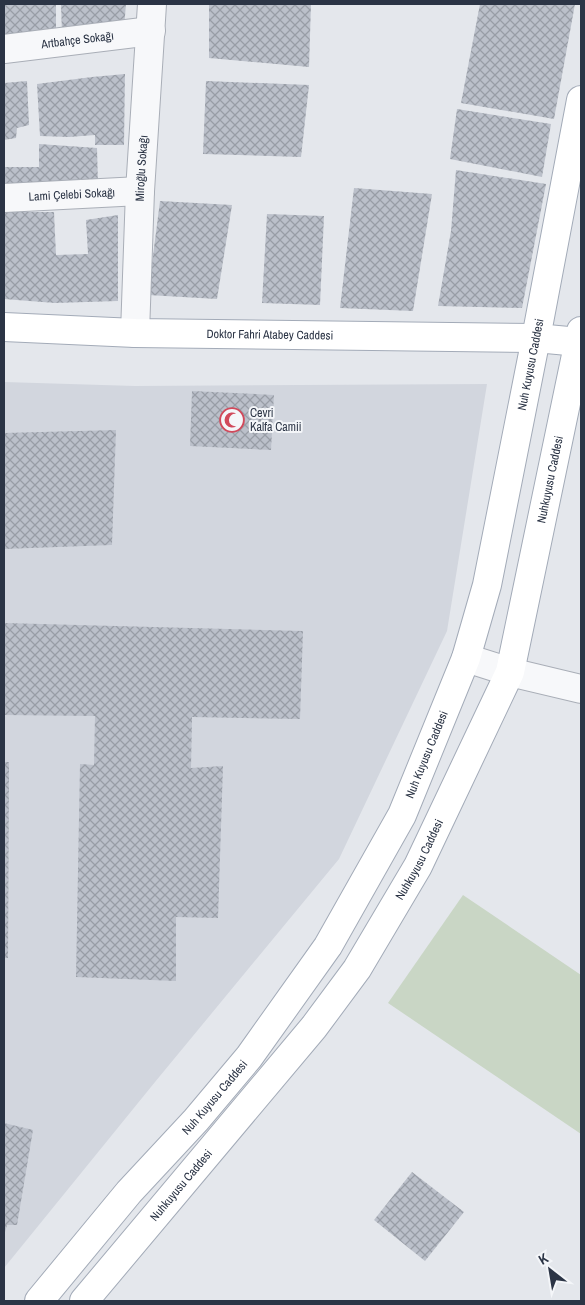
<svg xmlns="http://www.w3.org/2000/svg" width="585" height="1305" font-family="'Archivo Narrow',sans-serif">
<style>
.built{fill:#d2d6de}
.green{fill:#c9d6c5}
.building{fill:url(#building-cross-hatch)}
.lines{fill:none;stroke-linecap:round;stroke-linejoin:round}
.minor-casing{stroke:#a9aeb7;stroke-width:30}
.major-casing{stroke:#a3abb8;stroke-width:30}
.minor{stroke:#f7f8fa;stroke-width:28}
.major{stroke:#fff;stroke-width:28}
.labels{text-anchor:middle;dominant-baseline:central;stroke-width:4;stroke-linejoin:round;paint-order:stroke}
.street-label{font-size:12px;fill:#2b3445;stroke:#f4f6f9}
.poi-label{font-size:12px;fill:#2b3445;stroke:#f4f6f9;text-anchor:start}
</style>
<defs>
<pattern id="building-cross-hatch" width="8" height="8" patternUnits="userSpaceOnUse" patternTransform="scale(1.25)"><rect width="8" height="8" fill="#bbc0ca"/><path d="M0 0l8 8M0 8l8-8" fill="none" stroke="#989da6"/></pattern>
</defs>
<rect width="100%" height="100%" fill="#e4e7ec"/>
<path class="built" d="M 4,382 L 135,386 L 487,384 L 447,631 L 339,859 L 155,1082 L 4,1268 Z"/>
<path class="green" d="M 463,895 L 581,975 L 581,1134 L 388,1003 Z"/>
<g class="building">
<path d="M 4,4 L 56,4 L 56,34 L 4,40 Z"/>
<path d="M 61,4 L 126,4 L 124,28 L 62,36 Z"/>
<path d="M 209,4 L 311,4 L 309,67 L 209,58 Z"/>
<path d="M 480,4 L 575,4 L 554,119 L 461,103 Z"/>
<path d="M 125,74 L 124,145 L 95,145 L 95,135 L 69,137 L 40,136 L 37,84 L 92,77 Z"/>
<path d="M 27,81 L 29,125 L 17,128 L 16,138 L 4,140 L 4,83 Z"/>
<path d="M 206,81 L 309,85 L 301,157 L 203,154 Z"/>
<path d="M 457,109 L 551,124 L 542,177 L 450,159 Z"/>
<path d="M 39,144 L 97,148 L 98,185 L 4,189 L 4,167 L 39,167 Z"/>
<path d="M 456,170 L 546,184 L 522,308 L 438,306 L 451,231 Z"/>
<path d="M 354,188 L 432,194 L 413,311 L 340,308 Z"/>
<path d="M 160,201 L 232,205 L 217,299 L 148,295 Z"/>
<path d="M 4,212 L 54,212 L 56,255 L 88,254 L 86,220 L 118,215 L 118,301 L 55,303 L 4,299 Z"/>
<path d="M 267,214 L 324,216 L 320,305 L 262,303 Z"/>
<path d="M 192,391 L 274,395 L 271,450 L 190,446 Z"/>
<path d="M 116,430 L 112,545 L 4,549 L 4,433 Z"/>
<path d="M 4,623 L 303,631 L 300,719 L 192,717 L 191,768 L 223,766 L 218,918 L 176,917 L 176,981 L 76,977 L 80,764 L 94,765 L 95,716 L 4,715 Z"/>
<path d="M 4,762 L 9,762 L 8,958 L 4,958 Z"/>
<path d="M 4,1123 L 33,1130 L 17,1225 L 7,1225 L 4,1236 Z"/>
<path d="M 412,1172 L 464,1212 L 425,1261 L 374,1220 Z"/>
</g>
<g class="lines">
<g class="minor-casing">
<g id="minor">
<path id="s1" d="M 4,49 L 151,31"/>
<path id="s2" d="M 4,198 L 140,191"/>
<path id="s3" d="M 135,333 L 140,191 L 152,4"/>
<path d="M 466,658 L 510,672 L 581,689"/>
</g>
</g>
<g class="major-casing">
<g id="major">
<path id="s4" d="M 4,327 L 135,333 L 536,338 L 579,342"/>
<path id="s5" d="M 39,1301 L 129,1192 L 196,1120 L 249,1057 L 328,946 L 402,815 L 466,658 L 487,585 L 536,338 L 581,100"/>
<path id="s6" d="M 84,1301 L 314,1027 L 357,969 L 418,866 L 510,672 L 581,331"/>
</g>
</g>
<use href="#minor" class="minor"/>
<use href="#major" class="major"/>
</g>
<defs>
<g id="mosque-ring" transform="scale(1.25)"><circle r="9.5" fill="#f4f6f9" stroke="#d1495b" stroke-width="1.5"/><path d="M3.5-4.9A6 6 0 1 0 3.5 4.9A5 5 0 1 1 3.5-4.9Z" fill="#d1495b"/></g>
</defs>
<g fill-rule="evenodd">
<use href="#mosque-ring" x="232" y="420"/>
</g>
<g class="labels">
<g class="street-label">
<text stroke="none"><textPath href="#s1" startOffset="74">Artbahçe Sokağı</textPath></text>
<text stroke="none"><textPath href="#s3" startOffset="165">Miroğlu Sokağı</textPath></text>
<text stroke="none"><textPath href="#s2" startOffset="68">Lami Çelebi Sokağı</textPath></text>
<text stroke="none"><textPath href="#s4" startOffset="266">Doktor Fahri Atabey Caddesi</textPath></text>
<text stroke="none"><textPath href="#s5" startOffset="1079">Nuh Kuyusu Caddesi</textPath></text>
<text stroke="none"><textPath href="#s6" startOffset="961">Nuhkuyusu Caddesi</textPath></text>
<text stroke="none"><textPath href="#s5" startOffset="674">Nuh Kuyusu Caddesi</textPath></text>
<text stroke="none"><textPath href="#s6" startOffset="556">Nuhkuyusu Caddesi</textPath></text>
<text stroke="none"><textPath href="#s5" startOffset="269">Nuh Kuyusu Caddesi</textPath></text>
<text stroke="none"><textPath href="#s6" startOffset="151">Nuhkuyusu Caddesi</textPath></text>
</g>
<g class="poi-label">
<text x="250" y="413">Cevri<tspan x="250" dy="14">Kalfa Camii</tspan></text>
</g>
</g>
<rect width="585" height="1305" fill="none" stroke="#2b3445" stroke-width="10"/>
<g transform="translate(550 1270) rotate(329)" stroke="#f4f6f9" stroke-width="4" paint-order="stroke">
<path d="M0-4L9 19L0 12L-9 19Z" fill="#2b3445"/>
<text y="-8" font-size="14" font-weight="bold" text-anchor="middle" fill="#2b3445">K</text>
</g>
</svg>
